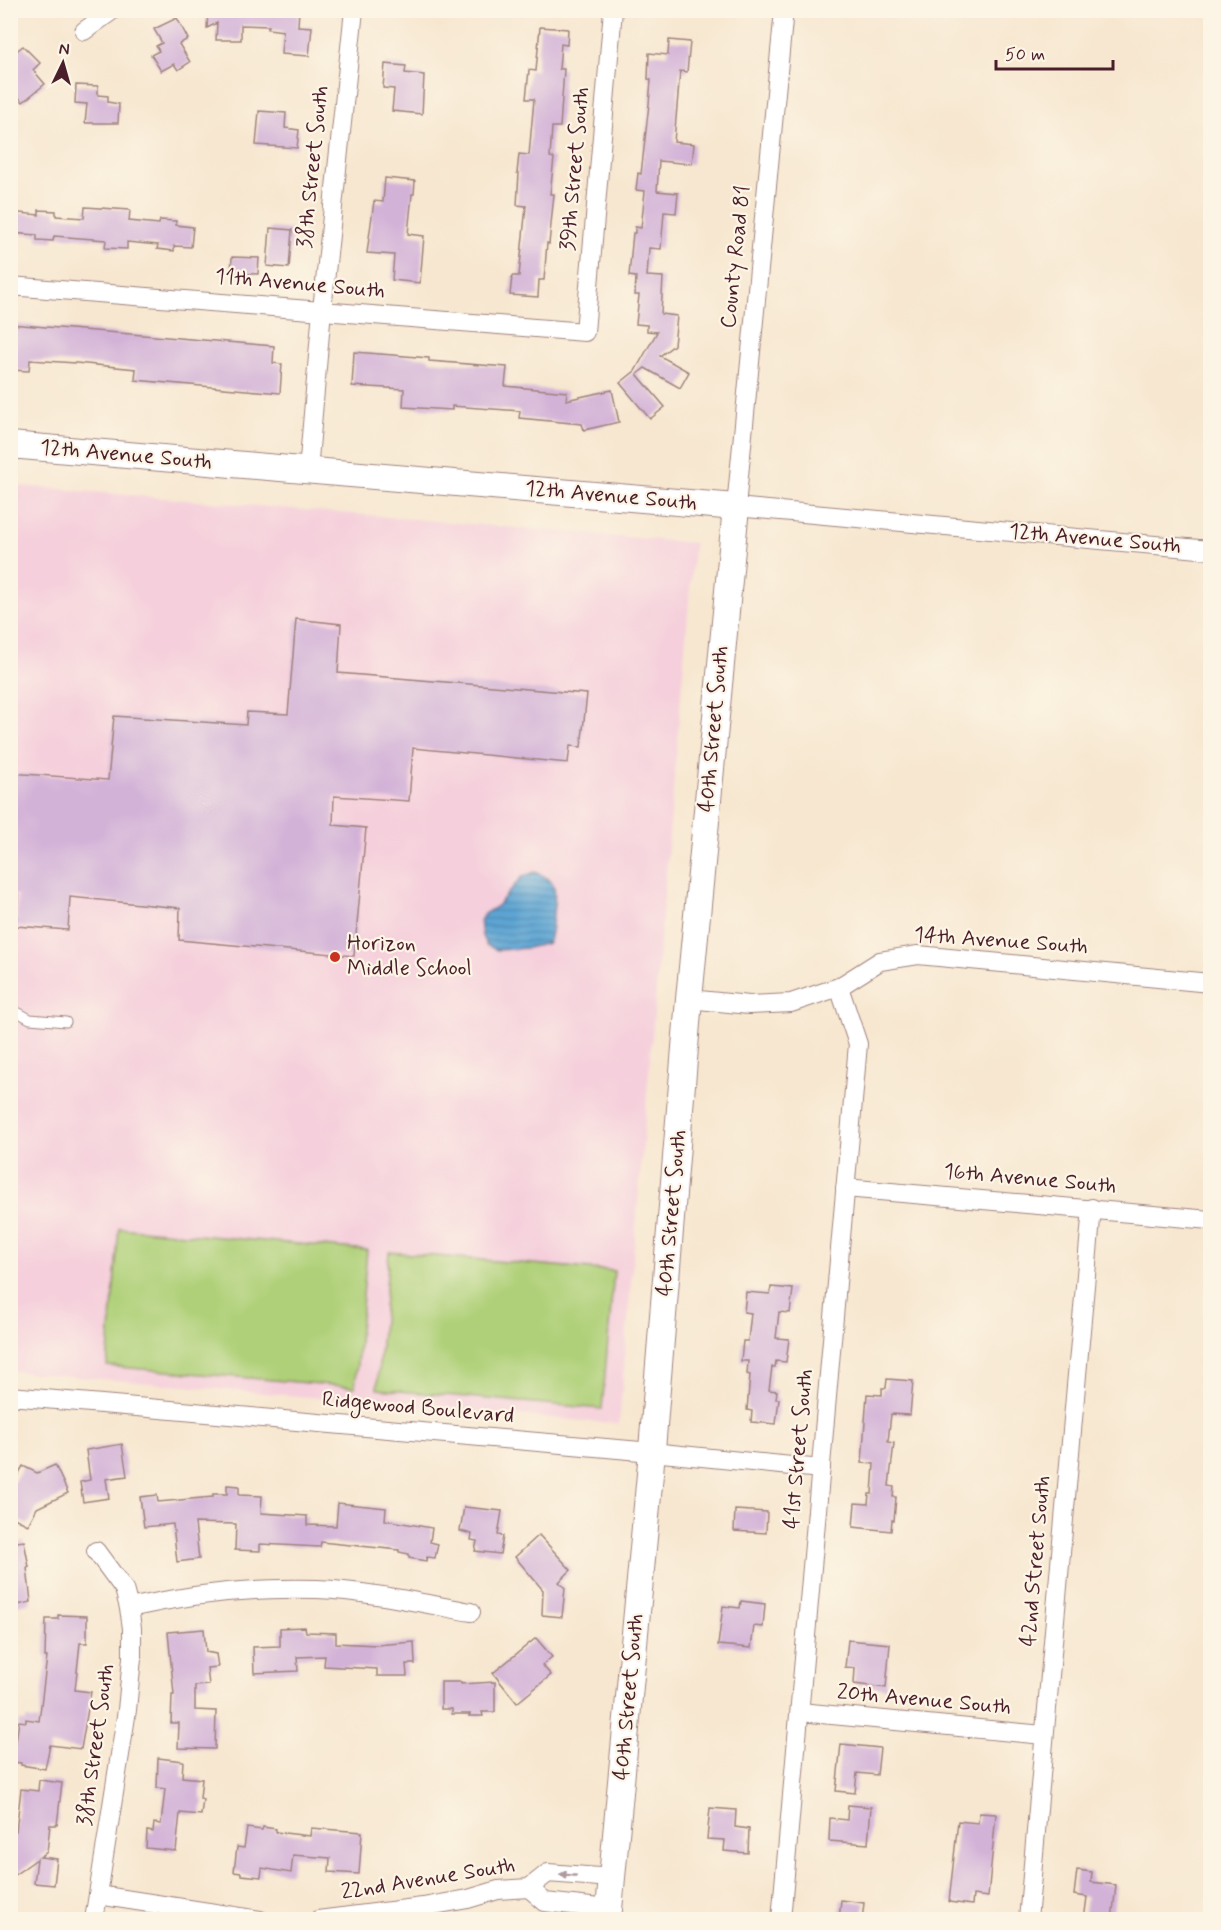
<svg xmlns="http://www.w3.org/2000/svg" width="1221" height="1930" font-family="Mynerve,sans-serif">
<style>
.built{fill:#f5cfdc}
.pitch{fill:#afd078;stroke:#7c7852;stroke-width:1.5}
.water{fill:url(#water-rules);stroke:#546280;stroke-width:1.5}
.building{fill:#d3b2d8}
.lines{fill:none;stroke-linecap:round;stroke-linejoin:round}
.lane-casing{stroke:#a0837e;stroke-width:11}
.street-casing{stroke:#a0837e;stroke-width:20}
.secondary-casing{stroke:#a0837e;stroke-width:28}
.lane{stroke:#fff;stroke-width:9}
.street{stroke:#fff;stroke-width:18}
.secondary{stroke:#fff;stroke-width:26}
.oneway{fill:#ae9aa0}
.poi-dot{fill:#c8321e;stroke:#fcf5e5;stroke-width:2}
.labels{text-anchor:middle;dominant-baseline:central;stroke-width:4.5;stroke-linejoin:round;paint-order:stroke}
.street-label{font-size:22px;fill:#4a1f2b;stroke:#fcf5e5}
.poi-label{font-size:22px;fill:#4a1f2b;stroke:#fcf5e5;text-anchor:start}
</style>
<defs>
<pattern id="water-rules" width="6" height="5" patternUnits="userSpaceOnUse" patternTransform="scale(1.5)"><rect width="6" height="5" fill="#5da5d4"/><path d="M0 2.5h6" fill="none" stroke="#4f86ac"/></pattern>
</defs>
<rect width="100%" height="100%" fill="#fcf5e5"/>
<filter id="ink" filterUnits="userSpaceOnUse"><feTurbulence type="fractalNoise" baseFrequency=".0167" numOctaves="2"/><feDisplacementMap in="SourceGraphic" scale="12" xChannelSelector="R" yChannelSelector="G"/><feConvolveMatrix kernelMatrix="1 2 1 2 8 2 1 2 1" color-interpolation-filters="sRGB"/></filter>
<filter id="wash" filterUnits="userSpaceOnUse"><feTurbulence type="fractalNoise" baseFrequency=".008" numOctaves="4" result="noise"/><feDisplacementMap in="SourceGraphic" scale="24" xChannelSelector="R" yChannelSelector="G"/><feGaussianBlur stdDeviation="1.35" result="paint"/><feColorMatrix in="noise" values="0 0 0 0 0 0 0 0 0 0 0 0 0 0 0 0 0 1.4 0 .05"/><feComposite in="paint" operator="in"/></filter>
<g filter="url(#wash)">
<rect width="100%" height="100%" fill="#f7e7d0"/>
<path class="built" d="M 10,485 L 694,543 L 619,1424 L 11,1371 Z"/>
<g class="pitch">
<path d="M 119,1228 L 367,1250 L 355,1387 L 107,1366 Z"/>
<path d="M 389,1252 L 614,1271 L 602,1409 L 377,1389 Z"/>
</g>
<path class="water" d="M 535,872 C 560,881 555,893 553,914 C 552,925 552,933 548,943 L 527,948 L 497,950 L 486,945 L 482,936 L 480,921 L 484,914 L 497,906 L 522,877 Z"/>
<g id="blocks">
<g class="building">
<path d="M 208,10 L 299,10 L 298,26 L 312,27 L 309,56 L 281,54 L 283,31 L 268,29 L 269,26 L 241,25 L 241,40 L 216,40 L 217,23 L 207,28 Z"/>
<path d="M 177,18 L 188,39 L 179,44 L 190,62 L 178,70 L 174,64 L 161,71 L 151,55 L 159,51 L 156,46 L 162,43 L 154,29 Z"/>
<path d="M 540,27 L 568,29 L 567,45 L 561,44 L 559,69 L 564,69 L 560,127 L 552,127 L 550,157 L 554,158 L 550,194 L 554,194 L 549,244 L 547,243 L 544,280 L 539,280 L 538,297 L 510,295 L 512,276 L 519,276 L 526,206 L 517,205 L 519,173 L 517,173 L 519,154 L 529,155 L 534,99 L 526,99 L 529,70 L 536,71 Z"/>
<path d="M 669,40 L 690,42 L 687,72 L 680,71 L 674,142 L 694,144 L 692,164 L 659,161 L 657,191 L 678,193 L 676,213 L 664,212 L 661,249 L 649,248 L 647,276 L 663,277 L 661,314 L 677,316 L 674,345 L 660,356 L 689,372 L 680,388 L 645,368 L 637,374 L 665,407 L 650,419 L 620,383 L 635,371 L 657,332 L 647,331 L 647,325 L 636,324 L 639,295 L 635,295 L 636,277 L 629,276 L 633,233 L 635,233 L 635,227 L 641,228 L 645,191 L 636,190 L 638,173 L 641,174 L 649,104 L 651,80 L 648,79 L 649,53 L 668,55 Z"/>
<path d="M 23,46 L 40,63 L 33,70 L 45,84 L 23,102 L 10,88 L 10,56 Z"/>
<path d="M 385,64 L 406,66 L 405,73 L 424,75 L 422,114 L 392,111 L 394,89 L 383,88 Z"/>
<path d="M 76,85 L 98,86 L 98,95 L 108,96 L 108,102 L 119,104 L 118,123 L 85,123 L 87,104 L 75,103 Z"/>
<path d="M 259,111 L 286,113 L 285,128 L 299,130 L 297,148 L 256,145 Z"/>
<path d="M 385,178 L 415,181 L 414,194 L 412,194 L 408,234 L 424,236 L 420,283 L 392,280 L 394,255 L 367,253 L 374,201 L 383,202 Z"/>
<path d="M 85,207 L 130,210 L 129,221 L 159,224 L 160,220 L 176,221 L 176,225 L 193,227 L 191,247 L 174,246 L 174,251 L 157,249 L 158,245 L 127,242 L 127,249 L 105,248 L 106,240 L 54,236 L 53,241 L 37,240 L 37,235 L 10,233 L 10,212 L 39,215 L 39,210 L 56,211 L 56,216 L 84,218 Z"/>
<path d="M 270,228 L 292,230 L 289,268 L 267,266 Z"/>
<path d="M 232,257 L 259,258 L 258,274 L 231,273 Z"/>
<path d="M 10,324 L 274,346 L 273,363 L 282,364 L 280,393 L 135,380 L 136,369 L 76,363 L 30,360 L 29,371 L 10,370 Z"/>
<path d="M 354,352 L 393,355 L 429,358 L 429,361 L 507,367 L 505,386 L 567,392 L 566,400 L 612,390 L 619,422 L 584,430 L 582,424 L 519,418 L 520,411 L 452,406 L 452,410 L 403,407 L 404,389 L 352,386 Z"/>
<path d="M 296,619 L 341,624 L 338,673 L 587,694 L 581,747 L 570,746 L 568,763 L 413,748 L 409,801 L 334,796 L 333,825 L 366,828 L 354,956 L 179,940 L 180,908 L 70,897 L 68,930 L 16,926 L 18,895 L 10,894 L 10,773 L 108,780 L 114,716 L 246,725 L 247,712 L 288,714 Z"/>
<path d="M 771,1287 L 793,1289 L 790,1313 L 779,1312 L 776,1338 L 789,1339 L 786,1362 L 776,1361 L 775,1367 L 772,1367 L 769,1390 L 777,1391 L 776,1399 L 779,1399 L 776,1424 L 751,1422 L 752,1411 L 747,1410 L 750,1375 L 747,1374 L 748,1361 L 741,1361 L 743,1341 L 748,1341 L 751,1313 L 744,1312 L 746,1292 L 770,1294 Z"/>
<path d="M 887,1379 L 913,1381 L 910,1415 L 891,1414 L 888,1442 L 894,1443 L 889,1486 L 894,1487 L 893,1497 L 896,1497 L 894,1521 L 892,1520 L 891,1531 L 853,1527 L 855,1503 L 868,1504 L 869,1494 L 872,1494 L 874,1464 L 862,1463 L 867,1394 L 882,1395 L 882,1388 L 886,1388 Z"/>
<path d="M 122,1444 L 127,1476 L 106,1479 L 109,1498 L 83,1502 L 80,1482 L 90,1480 L 86,1450 Z"/>
<path d="M 55,1465 L 68,1493 L 37,1508 L 28,1525 L 10,1516 L 10,1488 L 23,1466 L 37,1473 Z"/>
<path d="M 227,1485 L 239,1486 L 239,1495 L 262,1496 L 261,1513 L 307,1516 L 307,1525 L 336,1526 L 338,1503 L 386,1508 L 385,1520 L 432,1528 L 430,1542 L 438,1544 L 435,1558 L 427,1557 L 426,1561 L 409,1558 L 409,1554 L 399,1552 L 399,1550 L 321,1542 L 320,1547 L 260,1544 L 260,1551 L 235,1550 L 236,1524 L 195,1523 L 199,1559 L 177,1562 L 173,1524 L 144,1527 L 140,1497 L 157,1495 L 158,1502 L 213,1497 L 213,1494 L 227,1494 Z"/>
<path d="M 464,1507 L 502,1511 L 498,1535 L 503,1536 L 500,1554 L 475,1551 L 477,1541 L 471,1540 L 472,1534 L 460,1531 Z"/>
<path d="M 735,1510 L 767,1512 L 766,1533 L 734,1531 Z"/>
<path d="M 539,1535 L 571,1570 L 559,1582 L 565,1588 L 562,1617 L 542,1615 L 543,1590 L 515,1557 Z"/>
<path d="M 24,1541 L 29,1567 L 27,1568 L 31,1602 L 13,1606 L 10,1590 L 10,1543 Z"/>
<path d="M 741,1601 L 765,1604 L 763,1627 L 754,1626 L 751,1648 L 718,1645 L 723,1606 L 740,1608 Z"/>
<path d="M 58,1615 L 87,1616 L 87,1643 L 80,1643 L 75,1690 L 91,1692 L 81,1749 L 50,1745 L 45,1769 L 21,1765 L 21,1763 L 13,1762 L 19,1721 L 26,1722 L 26,1719 L 39,1721 L 47,1657 L 45,1657 L 46,1619 L 58,1619 Z"/>
<path d="M 305,1627 L 306,1632 L 336,1633 L 336,1643 L 376,1645 L 414,1642 L 415,1664 L 406,1664 L 407,1676 L 377,1676 L 377,1669 L 324,1666 L 325,1656 L 297,1657 L 298,1671 L 254,1673 L 253,1647 L 280,1646 L 280,1628 Z"/>
<path d="M 204,1629 L 206,1652 L 216,1654 L 218,1667 L 207,1668 L 209,1685 L 195,1686 L 195,1710 L 216,1711 L 215,1749 L 178,1748 L 179,1723 L 171,1723 L 172,1695 L 174,1695 L 168,1632 Z"/>
<path d="M 536,1638 L 552,1657 L 542,1665 L 551,1675 L 517,1703 L 493,1673 Z"/>
<path d="M 848,1640 L 890,1644 L 886,1688 L 854,1684 L 855,1668 L 845,1667 Z"/>
<path d="M 441,1682 L 461,1682 L 461,1684 L 495,1682 L 495,1712 L 482,1712 L 483,1716 L 469,1716 L 470,1714 L 452,1714 L 452,1709 L 441,1709 Z"/>
<path d="M 841,1744 L 880,1748 L 877,1775 L 857,1773 L 855,1793 L 836,1791 Z"/>
<path d="M 158,1758 L 183,1761 L 182,1777 L 202,1779 L 200,1798 L 203,1799 L 201,1815 L 180,1813 L 176,1851 L 146,1848 L 147,1831 L 153,1832 L 154,1823 L 161,1824 L 165,1789 L 157,1788 Z"/>
<path d="M 39,1780 L 62,1783 L 57,1825 L 50,1825 L 47,1852 L 40,1857 L 57,1859 L 54,1885 L 34,1883 L 37,1859 L 10,1878 L 10,1831 L 16,1831 L 21,1789 L 38,1791 Z"/>
<path d="M 848,1805 L 871,1807 L 868,1844 L 829,1841 L 830,1818 L 847,1820 Z"/>
<path d="M 710,1808 L 736,1810 L 735,1827 L 749,1829 L 748,1853 L 724,1851 L 725,1840 L 707,1839 Z"/>
<path d="M 979,1813 L 996,1814 L 988,1897 L 973,1895 L 972,1905 L 949,1902 L 958,1821 L 978,1823 Z"/>
<path d="M 263,1827 L 276,1829 L 276,1832 L 310,1836 L 311,1828 L 362,1832 L 359,1874 L 329,1872 L 330,1858 L 293,1855 L 291,1873 L 262,1868 L 261,1877 L 241,1875 L 241,1873 L 234,1872 L 237,1847 L 244,1848 L 247,1828 L 262,1830 Z"/>
<path d="M 1077,1870 L 1092,1872 L 1091,1882 L 1116,1885 L 1112,1920 L 1084,1920 L 1087,1897 L 1074,1895 Z"/>
<path d="M 841,1900 L 864,1903 L 862,1920 L 839,1920 Z"/>
</g>
</g>
</g>
<g filter="url(#ink)">
<use href="#blocks" fill-opacity="0" stroke="#a0837e" stroke-width="1.5"/>
<g class="lines">
<g class="lane-casing">
<path id="lane" d="M 10,1008 L 30,1019 L 66,1022"/>
</g>
<g class="street-casing">
<g id="street">
<path d="M 784,10 L 736,507 L 1210,550"/>
<path d="M 84,31 L 113,10"/>
<path d="M 10,286 L 585,332 L 613,10"/>
<path d="M 308,471 L 322,310 L 354,10"/>
<path d="M 689,999 L 749,1005 L 791,1003 L 839,987 L 880,961 L 918,955 L 1210,983"/>
<path d="M 845,1188 L 1210,1220"/>
<path d="M 10,1396 L 652,1452 L 821,1469"/>
<path d="M 129,1608 C 190,1594 254,1587 317,1589 C 368,1591 421,1603 471,1612"/>
<path d="M 800,1712 L 1044,1735"/>
<path d="M 529,1888 L 545,1902 L 609,1909"/>
<path d="M 98,1895 L 260,1920"/>
<path d="M 94,1920 L 127,1710 L 132,1658 L 132,1628 L 129,1608 L 124,1589 L 96,1551"/>
<path d="M 318,1920 L 423,1907 L 468,1899 L 498,1890 L 529,1888 L 548,1873 L 612,1878"/>
<path d="M 781,1920 L 858,1044 L 839,987"/>
<path d="M 1028,1920 L 1092,1208"/>
</g>
</g>
<g class="secondary-casing">
<path id="secondary" d="M 10,445 L 736,507 L 689,999 L 650,1474 L 608,1920"/>
</g>
<use href="#lane" class="lane"/>
<use href="#street" class="street"/>
<use href="#secondary" class="secondary"/>
</g>
<defs><path id="oneway-solid" d="M-6-.8H1V-3.2L6.5 0L1 3.2V.8H-6Z" transform="scale(1.5)"/></defs>
<use class="oneway" href="#oneway-solid" transform="translate(568 1875) rotate(-175)"/>
</g>
<circle class="poi-dot" cx="335" cy="957" r="6"/>
<g class="labels">
<g class="street-label">
<text transform="translate(313 167) rotate(-84)">38th Street South</text>
<text transform="translate(575 169) rotate(-85)">39th Street South</text>
<text transform="translate(736 257) rotate(-84)">County Road 81</text>
<text transform="translate(300 284) rotate(5)">11th Avenue South</text>
<text transform="translate(126 455) rotate(5)">12th Avenue South</text>
<text transform="translate(611 496) rotate(5)">12th Avenue South</text>
<text transform="translate(1095 539) rotate(5)">12th Avenue South</text>
<text transform="translate(714 729) rotate(-85)">40th Street South</text>
<text transform="translate(1001 941) rotate(4)">14th Avenue South</text>
<text transform="translate(1030 1179) rotate(5)">16th Avenue South</text>
<text transform="translate(672 1213) rotate(-85)">40th Street South</text>
<text transform="translate(418 1408) rotate(5)">Ridgewood Boulevard</text>
<text transform="translate(799 1449) rotate(-85)">41st Street South</text>
<text transform="translate(1036 1561) rotate(-85)">42nd Street South</text>
<text transform="translate(629 1697) rotate(-85)">40th Street South</text>
<text transform="translate(924 1700) rotate(5)">20th Avenue South</text>
<text transform="translate(96 1745) rotate(-82)">38th Street South</text>
<text transform="translate(428 1879) rotate(-9)">22nd Avenue South</text>
</g>
<g class="poi-label">
<text x="347" y="944">Horizon<tspan x="347" dy="25">Middle School</tspan></text>
</g>
</g>
<rect width="1221" height="1930" fill="none" stroke="#fcf5e5" stroke-width="36"/>
<g transform="translate(63 63) rotate(5)" stroke="#fcf5e5" stroke-width="4.5" paint-order="stroke">
<path d="M0-4.5L10 22L0 15L-10 22Z" fill="#4a1f2b"/>
<text y="-9" font-size="16" font-weight="bold" text-anchor="middle" fill="#4a1f2b">N</text>
</g>
<path d="M996 60v9h117v-9" fill="none" stroke="#4a1f2b" stroke-width="3"/>
<text x="1005" y="60" font-size="18" fill="#4a1f2b" stroke="#fcf5e5" stroke-width="4.5" paint-order="stroke">50 m</text>
</svg>
